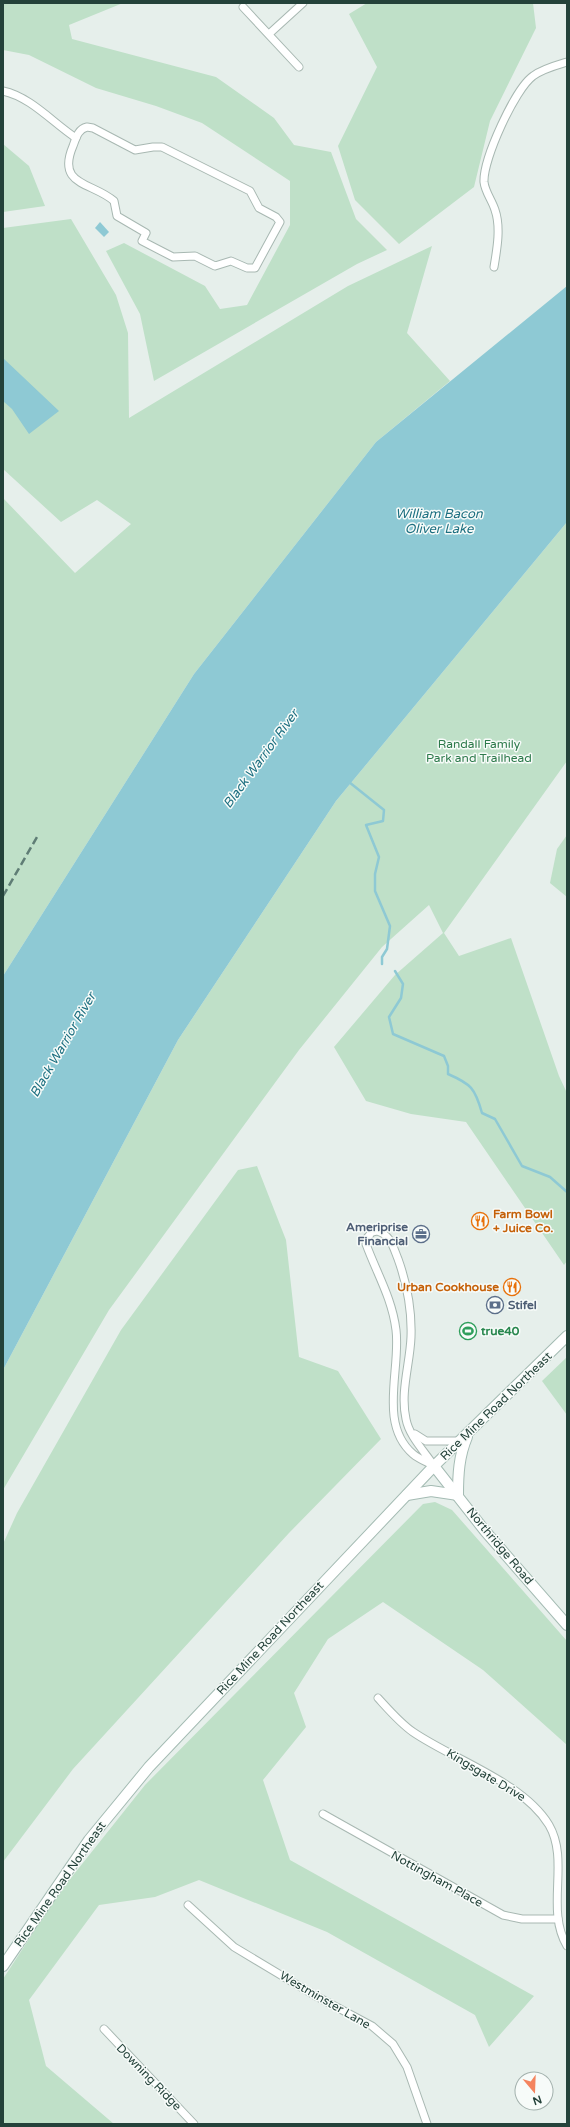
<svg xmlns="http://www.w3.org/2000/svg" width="570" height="2127" font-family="'Varela Round',sans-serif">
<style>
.green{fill:#bfe0c8}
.water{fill:#8ec9d4}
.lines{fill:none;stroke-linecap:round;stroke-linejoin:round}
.stream{stroke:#8ec9d4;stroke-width:2.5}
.street-casing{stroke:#a8b8b2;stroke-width:9}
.secondary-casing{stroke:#a4bbb3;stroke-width:12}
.street{stroke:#fff;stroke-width:7}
.secondary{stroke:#fff;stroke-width:10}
.rail{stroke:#5f7d75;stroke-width:2.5;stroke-dasharray:8 4;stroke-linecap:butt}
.labels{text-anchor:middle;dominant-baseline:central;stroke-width:3;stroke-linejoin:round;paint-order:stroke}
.park-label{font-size:12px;fill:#2d7a4b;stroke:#f7fbf9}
.food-label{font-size:12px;font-weight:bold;fill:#c56008;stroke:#f7fbf9;text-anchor:start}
.service-label{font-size:12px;font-weight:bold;fill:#4e5e75;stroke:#f7fbf9;text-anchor:end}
.leisure-label{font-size:12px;font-weight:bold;fill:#27864d;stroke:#f7fbf9;text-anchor:start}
.street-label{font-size:12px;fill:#24423a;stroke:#f7fbf9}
.water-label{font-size:13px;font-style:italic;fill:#1c6f80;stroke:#f7fbf9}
</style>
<rect width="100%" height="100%" fill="#e6efeb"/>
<g class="green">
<path d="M 3,3 L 123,3 L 69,25 L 72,39 L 216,77 L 274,118 L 294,145 L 331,152 L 356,219 L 387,250 L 357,264 L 154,381 L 140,314 L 106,251 L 124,243 L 205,286 L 220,309 L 247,305 L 290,225 L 290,181 L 202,123 L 156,106 L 96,88 L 29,55 L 3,50 Z"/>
<path d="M 367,3 L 533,3 L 536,28 L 490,121 L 474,187 L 399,244 L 355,200 L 338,146 L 377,67 L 349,14 Z"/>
<path d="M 3,144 L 29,166 L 45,206 L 3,212 Z"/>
<path d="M 71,219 L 116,295 L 128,333 L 129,418 L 348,286 L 432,246 L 407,333 L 450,381 L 376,442 L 194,674 L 3,976 L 3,498 L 75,573 L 131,524 L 97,500 L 61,522 L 3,469 L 3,228 Z"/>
<path d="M 567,522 L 567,761 L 444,933 L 459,956 L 511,938 L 559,1076 L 567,1093 L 567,1261 L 564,1265 L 466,1122 L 411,1114 L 366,1101 L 334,1047 L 395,975 L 443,933 L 429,905 L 382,947 L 299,1050 L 109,1310 L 3,1490 L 3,1370 L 178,1040 L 336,801 Z"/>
<path d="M 567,835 L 567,897 L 550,883 L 557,849 Z"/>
<path d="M 257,1166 L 286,1240 L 299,1357 L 338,1371 L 381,1439 L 289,1533 L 73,1769 L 3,1862 L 3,1544 L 17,1513 L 121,1330 L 238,1170 Z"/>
<path d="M 567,1357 L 567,1415 L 542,1381 Z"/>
<path d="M 435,1502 L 452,1510 L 567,1641 L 567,1745 L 483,1670 L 383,1602 L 328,1639 L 294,1693 L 306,1727 L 263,1780 L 290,1860 L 534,1996 L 489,2047 L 475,2015 L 327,1932 L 199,1880 L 155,1897 L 99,1905 L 29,2000 L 46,2066 L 114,2124 L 3,2124 L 3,1979 L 59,1893 L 145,1785 L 423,1504 Z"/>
</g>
<g class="water">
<path d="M 100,222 L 109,232 L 104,237 L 95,228 Z"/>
<path d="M 567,286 L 567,522 L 336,801 L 178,1040 L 3,1370 L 3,976 L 194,674 L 376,442 Z"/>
<path d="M 3,358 L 59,411 L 29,434 L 12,409 L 3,401 Z"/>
</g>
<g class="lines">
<g class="stream">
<path d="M 349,782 L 384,810 L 383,821 L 366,825 L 379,857 L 375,874 L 375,891 L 390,926 L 387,949 L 382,957 L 382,964"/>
<path d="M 395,971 L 403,984 L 401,998 L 389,1017 L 393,1034 L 444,1056 L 448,1066 L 448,1074 C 471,1084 475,1088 482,1113 L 495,1119 L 522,1166 L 550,1177 L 567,1192"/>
</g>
<g class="street-casing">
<g id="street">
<path d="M 243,7 L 299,67"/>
<path d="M 269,34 L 303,3"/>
<path d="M 3,91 C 31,97 53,123 76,138"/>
<path d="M 87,127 L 93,128 L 135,150 L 153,147 L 162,147 L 250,191 L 259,208 L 276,217 L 280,222 L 255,268 L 247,268 L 231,261 L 215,266 L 195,256 L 173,257 L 142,241 L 146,233 L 117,216 L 114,201 C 92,182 56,186 73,146 C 76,138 78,129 87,127 Z"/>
<path d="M 494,267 C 497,249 501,227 495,210 C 492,200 485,192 484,182 C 483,159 515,89 533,76 C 542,69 557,65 567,62"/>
<path d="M 377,1231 C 391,1235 393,1247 398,1259 C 407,1284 412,1310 411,1337 C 410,1364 400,1392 406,1419 C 409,1436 425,1452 434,1466 C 427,1462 419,1459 413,1454 C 378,1424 401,1369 396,1330 C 392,1298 377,1274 366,1244 L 367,1238 L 372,1232 Z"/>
<path d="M 415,1434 L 426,1441 L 460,1441"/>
<path d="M 378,1698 C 389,1710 400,1723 413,1732 C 454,1760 523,1782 549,1825 C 570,1861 545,1909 567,1946"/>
<path d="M 323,1814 L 503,1915 L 522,1919 L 558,1919"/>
<path d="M 188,1905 L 234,1947 L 314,1995 L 372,2026 L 393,2044 L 407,2067 L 427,2124"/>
<path d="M 104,2029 L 194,2124"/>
</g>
</g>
<g class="secondary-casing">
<g id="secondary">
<path d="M 434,1466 L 485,1531 L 567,1625"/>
<path d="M 407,1495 L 431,1491 L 458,1495 C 458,1474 459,1456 467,1437"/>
<path d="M 3,1966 L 89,1840 L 149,1767 L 434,1466 L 567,1336"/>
</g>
</g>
<use href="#street" class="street"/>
<use href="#secondary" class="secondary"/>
<path class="rail" d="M 3,896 L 37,837"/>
</g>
<defs>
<g id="restaurant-ring" transform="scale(0.9)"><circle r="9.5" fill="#f7fbf9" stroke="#e8710a" stroke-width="1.5"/><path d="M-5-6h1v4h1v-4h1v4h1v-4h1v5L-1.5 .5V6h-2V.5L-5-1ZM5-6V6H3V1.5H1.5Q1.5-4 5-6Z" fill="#e8710a"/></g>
<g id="office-ring" transform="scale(0.9)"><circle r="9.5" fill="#f7fbf9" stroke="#5c6f8a" stroke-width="1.5"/><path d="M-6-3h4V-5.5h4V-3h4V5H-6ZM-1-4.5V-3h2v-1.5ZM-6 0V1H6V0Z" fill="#5c6f8a"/></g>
<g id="bank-ring" transform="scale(0.9)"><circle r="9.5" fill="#f7fbf9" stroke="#5c6f8a" stroke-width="1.5"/><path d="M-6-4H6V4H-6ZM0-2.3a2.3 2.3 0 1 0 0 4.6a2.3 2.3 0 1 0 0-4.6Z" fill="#5c6f8a"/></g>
<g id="stadium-ring" transform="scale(0.9)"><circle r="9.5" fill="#f7fbf9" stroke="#2e9e5b" stroke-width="1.5"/><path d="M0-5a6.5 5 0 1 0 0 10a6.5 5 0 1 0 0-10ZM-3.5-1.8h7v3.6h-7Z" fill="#2e9e5b"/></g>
</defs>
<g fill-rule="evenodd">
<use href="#restaurant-ring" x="480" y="1221"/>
<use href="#office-ring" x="421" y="1234"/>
<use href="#restaurant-ring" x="512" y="1287"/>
<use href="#bank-ring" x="495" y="1305"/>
<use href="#stadium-ring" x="468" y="1331"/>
</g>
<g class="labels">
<g class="park-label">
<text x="479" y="744">Randall Family<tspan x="479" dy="14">Park and Trailhead</tspan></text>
</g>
<g class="food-label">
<text x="493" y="1214">Farm Bowl<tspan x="493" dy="14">+ Juice Co.</tspan></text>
<text x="499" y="1287" text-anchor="end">Urban Cookhouse</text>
</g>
<g class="service-label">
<text x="408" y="1227">Ameriprise<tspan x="408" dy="14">Financial</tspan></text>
<text x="508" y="1305" text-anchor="start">Stifel</text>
</g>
<g class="leisure-label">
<text x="481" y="1331">true40</text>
</g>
<g class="street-label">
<text transform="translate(496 1406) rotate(-44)">Rice Mine Road Northeast</text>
<text transform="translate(500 1546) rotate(50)">Northridge Road</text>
<text transform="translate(270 1638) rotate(-47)">Rice Mine Road Northeast</text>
<text transform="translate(486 1775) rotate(31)">Kingsgate Drive</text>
<text transform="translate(437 1879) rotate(29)">Nottingham Place</text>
<text transform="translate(60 1884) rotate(-55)">Rice Mine Road Northeast</text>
<text transform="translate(325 2000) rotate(30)">Westminster Lane</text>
<text transform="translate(149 2077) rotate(46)">Downing Ridge</text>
</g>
<g class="water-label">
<text x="439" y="514">William Bacon<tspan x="439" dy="15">Oliver Lake</tspan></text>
<text transform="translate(261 759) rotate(-54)">Black Warrior River</text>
<text transform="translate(63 1045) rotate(-60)">Black Warrior River</text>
</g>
</g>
<rect width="570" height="2127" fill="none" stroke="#24423a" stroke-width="8"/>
<g transform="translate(534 2091) rotate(161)"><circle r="19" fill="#f7fbf9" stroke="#a3b1ad"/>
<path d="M0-3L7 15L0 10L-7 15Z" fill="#f4845f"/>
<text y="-6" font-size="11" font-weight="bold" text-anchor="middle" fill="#24423a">N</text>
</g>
</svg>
